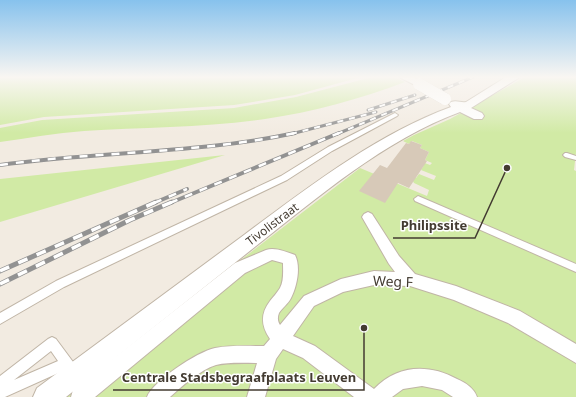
<svg xmlns="http://www.w3.org/2000/svg" width="576" height="397" font-family="'Noto Sans',sans-serif">
<style>
.green{fill:#d1eaa5}
.building{fill:#d7c9b8}
.lines{fill:none;stroke-linecap:round;stroke-linejoin:round}
.service-casing{stroke:#c0b5a6;stroke-width:2}
.pedestrian-casing{stroke:#c0b5a6;stroke-width:2}
.minor-casing{stroke:#c0b5a6;stroke-width:2}
.service{fill:#fff;fill-rule:evenodd}
.pedestrian{fill:#fff;fill-rule:evenodd}
.minor{fill:#fff;fill-rule:evenodd}
.rail-far2-casing{stroke:#929292;stroke-width:3}
.rail-far1-casing{stroke:#929292;stroke-width:4}
.rail-casing{stroke:#929292;stroke-width:5}
.rail-far2{stroke:#fff;stroke-width:2;stroke-dasharray:6;stroke-linecap:butt}
.rail-far1{stroke:#fff;stroke-width:2.5;stroke-dasharray:8;stroke-linecap:butt}
.rail{stroke:#fff;stroke-width:3.5;stroke-dasharray:10;stroke-linecap:butt}
.minor-bridge-casing{stroke:#c0b5a6;stroke-width:12;stroke-linecap:butt}
.minor-bridge{stroke:#fff;stroke-width:12}
.labels{text-anchor:middle;dominant-baseline:central;stroke-width:3;stroke-linejoin:round;paint-order:stroke}
.street-label{font-size:12px;fill:#433b31;stroke:#fff}
.near-street-label{font-size:14px;fill:#433b31;stroke:#fff}
.leader{fill:none;stroke:#433b31;stroke-width:1.5}
.callout-dot{fill:#433b31;stroke:#fff;stroke-width:1.5}
.callout-label{font-size:13px;text-anchor:middle;font-weight:bold;fill:#433b31;stroke:#fff;stroke-width:3;stroke-linejoin:round;paint-order:stroke}
</style>
<rect width="100%" height="100%" fill="#f2ebe1"/>
<g class="green">
<path d="M 0,77 L 361,77 L 295,95 L 234,105 L 44,117 L 0,125 Z"/>
<path d="M 372,77 L 394,77 L 405,82 C 360,99 313,112 265,119 C 205,128 144,127 84,131 C 56,133 28,138 0,142 L 0,128 L 42,120 L 234,108 L 296,97 Z"/>
<path d="M 525,77 L 576,77 L 576,152 L 574,170 L 576,171 L 576,397 L 63,397 L 360,168 L 427,196 L 429,190 L 414,183 L 410,176 L 416,178 L 419,174 L 434,180 L 436,176 L 421,170 L 424,165 L 414,159 L 430,165 L 432,163 L 425,160 L 429,152 L 420,148 L 422,145 L 412,141 L 409,144 L 403,141 L 414,135 L 450,119 Z"/>
<path d="M 225,155 L 0,222 L 0,179 Z"/>
</g>
<path class="building" d="M 411,141 L 422,145 L 420,148 L 429,152 L 425,160 L 427,161 L 409,188 L 398,183 L 385,203 L 359,191 L 380,165 L 387,168 L 406,143 L 409,144 Z"/>
<g class="lines">
<g class="service-casing">
<g id="service">
<path d="M 395,113 L 398,115 L 397,116 L 332,151 L 287,180 L 64,287 L 0,324 L 0,313 L 56,281 L 281,176 L 328,147 Z"/>
<path d="M 565,153 L 567,153 L 576,156 L 576,160 L 565,157 L 563,155 Z"/>
<path d="M 418,196 L 576,264 L 576,272 L 415,201 L 414,199 Z"/>
<path d="M 52,337 L 56,339 L 79,370 L 81,374 L 79,378 L 75,380 L 71,378 L 65,370 L 5,397 L 0,397 L 0,376 L 48,339 ZM 51,351 L 58,361 L 14,380 Z"/>
</g>
</g>
<g class="pedestrian-casing">
<path id="pedestrian" d="M 368,212 L 372,214 L 399,256 L 415,274 L 456,286 L 520,311 L 576,344 L 576,363 L 508,323 L 454,300 L 410,286 L 374,285 L 343,292 L 314,306 L 293,336 L 315,346 L 374,389 C 397,365 428,363 457,379 C 466,383 474,388 477,397 L 453,397 L 442,390 L 422,386 L 403,389 L 392,397 L 354,397 L 303,358 L 283,349 L 276,359 L 265,397 L 247,397 L 257,363 C 244,363 228,362 216,365 C 200,370 182,386 170,397 L 147,397 C 153,381 197,352 215,348 C 231,345 248,346 264,346 L 270,339 C 261,326 260,314 270,301 C 273,297 277,293 280,288 C 284,281 283,271 283,263 L 272,260 L 245,273 L 95,397 L 71,397 L 73,390 L 235,263 L 266,250 C 275,247 286,252 295,255 C 301,267 297,286 291,298 C 288,304 282,308 279,313 C 277,318 278,322 280,325 L 304,296 L 341,279 L 374,271 L 395,272 L 389,264 L 362,217 L 364,214 Z"/>
</g>
<g class="minor-casing">
<g id="minor">
<path d="M 399,77 L 413,77 L 424,84 L 419,87 Z"/>
<path d="M 506,77 L 520,77 L 471,108 L 482,113 L 484,116 L 482,119 L 474,119 L 460,112 C 386,139 318,197 256,246 C 193,296 129,347 66,397 L 33,397 L 37,388 C 106,337 175,286 244,235 C 307,188 377,134 451,107 L 449,104 L 451,102 C 457,100 461,103 466,102 Z"/>
</g>
</g>
<use href="#service" class="service"/>
<use href="#pedestrian" class="pedestrian"/>
<use href="#minor" class="minor"/>
<g class="rail-far2-casing">
<g id="rail-far2">
<path d="M 368,110 L 415,95"/>
<path d="M 291,134 L 376,112"/>
<path d="M 337,134 L 473,77"/>
</g>
</g>
<g class="rail-far1-casing">
<g id="rail-far1">
<path d="M 0,165 C 98,151 198,154 295,133"/>
<path d="M 154,203 L 187,189"/>
<path d="M 170,203 L 339,133"/>
</g>
</g>
<g class="rail-casing">
<g id="rail">
<path d="M 0,271 L 156,202"/>
<path d="M 0,284 L 130,220 L 172,202"/>
</g>
</g>
<use href="#rail-far2" class="rail-far2"/>
<use href="#rail-far1" class="rail-far1"/>
<use href="#rail" class="rail"/>
<g class="minor-bridge-casing">
<path id="minor-bridge" d="M 419,84 L 445,99"/>
</g>
<use href="#minor-bridge" class="minor-bridge"/>
</g>
<linearGradient id="sky" x2="0" y2="1"><stop stop-color="#87c2ed"/><stop offset="0.58" stop-color="#f9f6f2"/><stop offset="1" stop-color="#f9f6f2" stop-opacity="0"/></linearGradient>
<rect width="576" height="133" fill="url(#sky)"/>
<g class="labels">
<g class="street-label">
<text transform="translate(272 224) rotate(-37)">Tivolistraat</text>
</g>
<g class="near-street-label">
<text transform="translate(393 281) rotate(2)">Weg F</text>
</g>
</g>
<path class="leader" d="M507 168L475 238H393M364 328L364 390H113"/>
<g class="callout-dot">
<circle cx="507" cy="168" r="4"/>
<circle cx="364" cy="328" r="4"/>
</g>
<g class="callout-label">
<text x="434" y="230">Philipssite</text>
<text x="239" y="382">Centrale Stadsbegraafplaats Leuven</text>
</g>
</svg>
